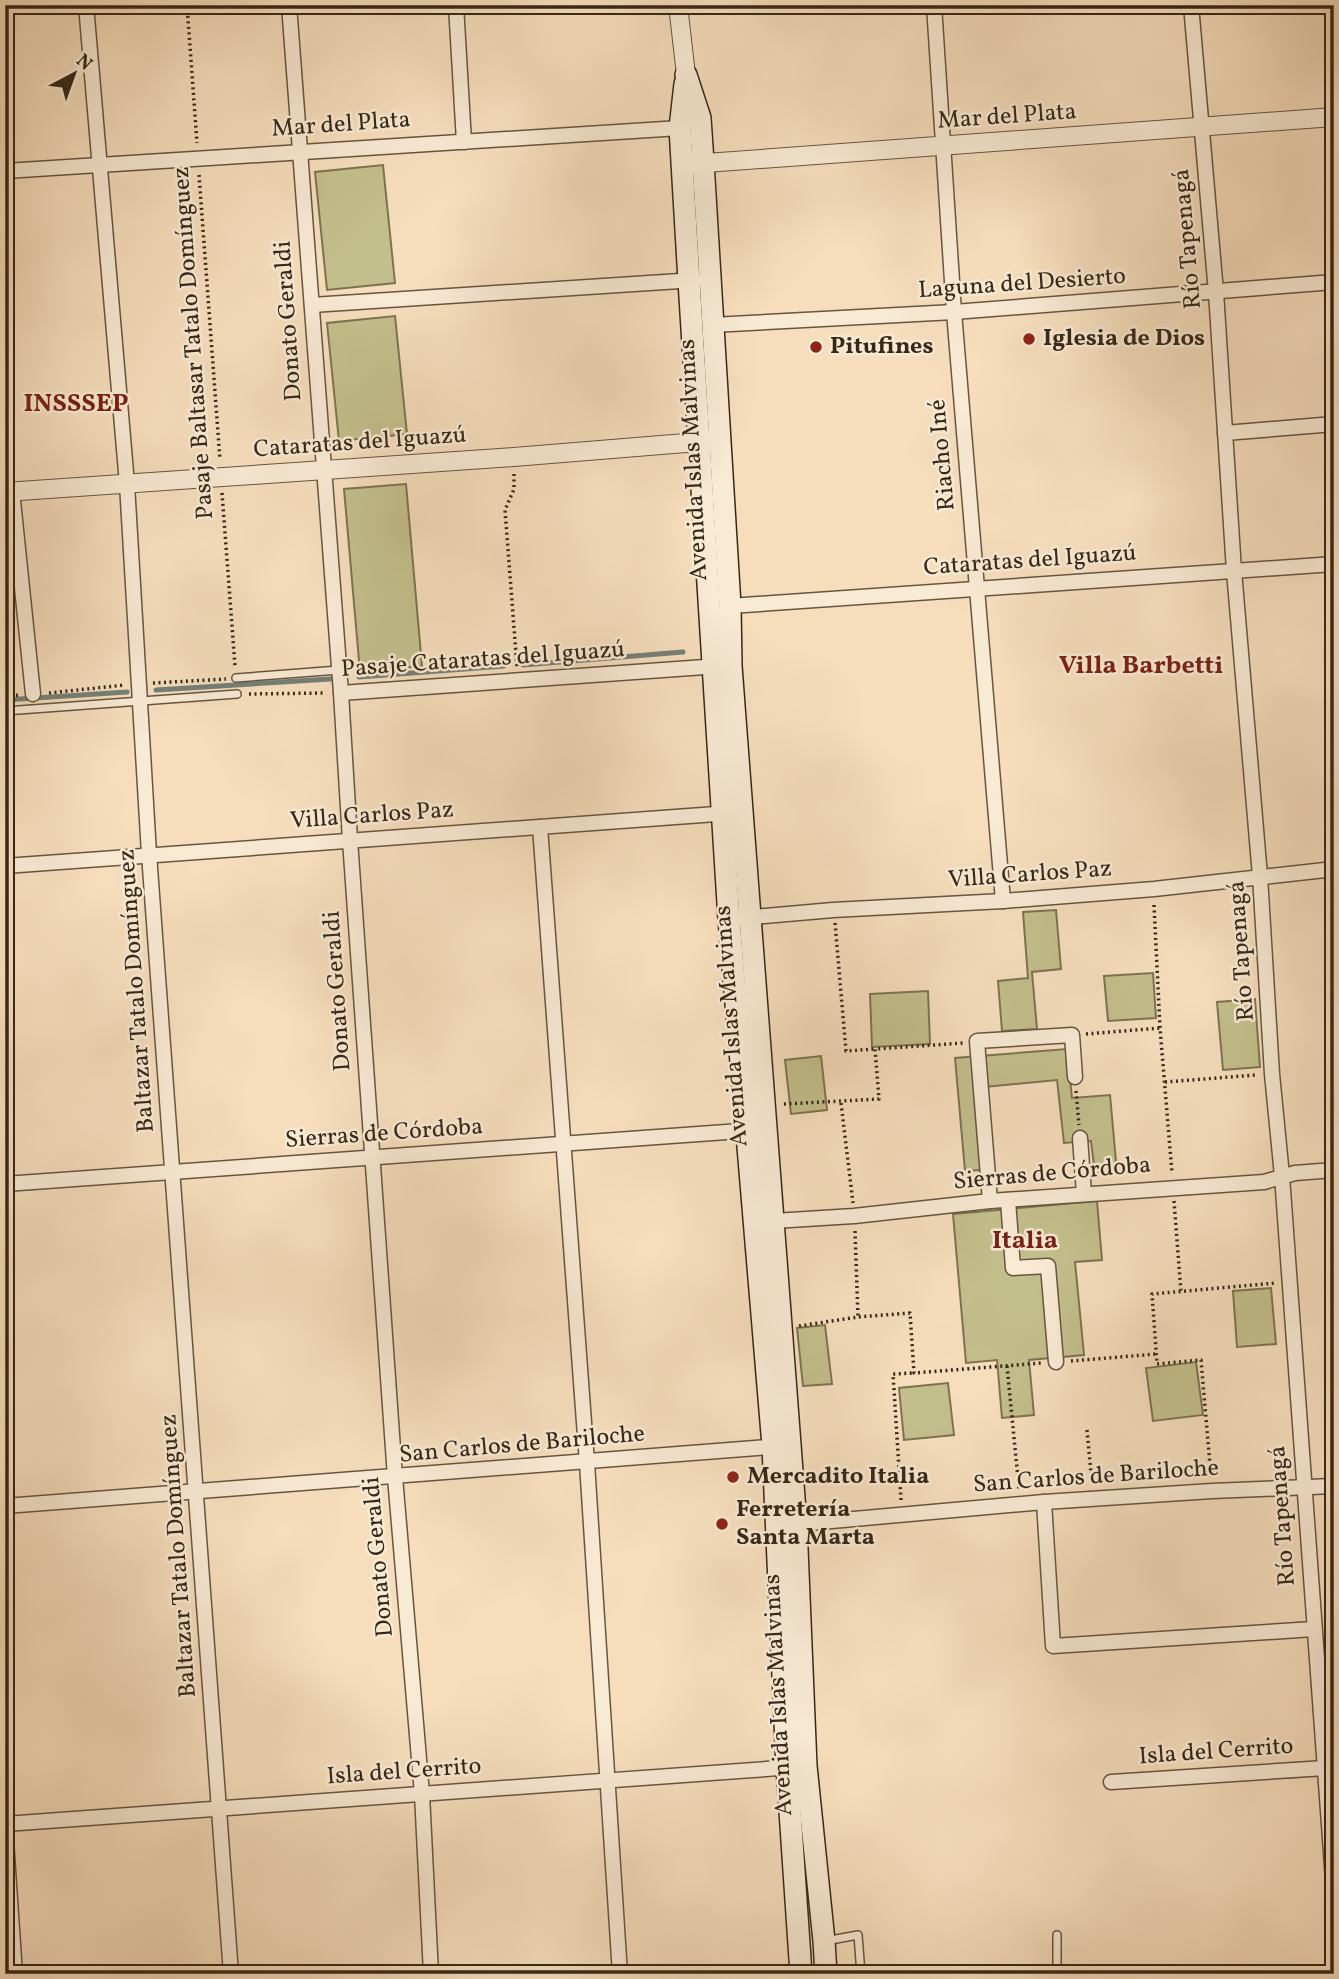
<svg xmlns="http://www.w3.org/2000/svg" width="1339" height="1979" font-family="Vollkorn,serif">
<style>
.green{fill:#c3bf8c;stroke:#7d7352;stroke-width:2}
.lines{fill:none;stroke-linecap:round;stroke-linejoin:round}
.stream{stroke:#758078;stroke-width:5}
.service-casing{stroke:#675540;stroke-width:10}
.minor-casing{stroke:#675540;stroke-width:17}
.tertiary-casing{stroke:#675540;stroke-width:20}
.secondary-casing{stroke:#372717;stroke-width:24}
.path{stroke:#372717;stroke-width:3.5;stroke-dasharray:2 3.5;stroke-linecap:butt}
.service{stroke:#f9ead4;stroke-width:7}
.minor{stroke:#f9ead4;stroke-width:14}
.tertiary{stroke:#f9ead4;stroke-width:18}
.secondary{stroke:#f9ead4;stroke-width:21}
.poi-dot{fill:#8f2418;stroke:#f9ead4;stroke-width:2.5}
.labels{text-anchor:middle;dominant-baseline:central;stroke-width:5;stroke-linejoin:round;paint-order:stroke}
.street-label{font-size:24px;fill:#372717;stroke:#f9ead4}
.poi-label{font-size:24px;font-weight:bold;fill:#372717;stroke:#f9ead4;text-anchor:start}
.neighbourhood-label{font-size:26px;font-weight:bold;fill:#7a1f14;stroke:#f9ead4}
</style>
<rect width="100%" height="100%" fill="#f6debd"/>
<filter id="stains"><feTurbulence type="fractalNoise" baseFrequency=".00286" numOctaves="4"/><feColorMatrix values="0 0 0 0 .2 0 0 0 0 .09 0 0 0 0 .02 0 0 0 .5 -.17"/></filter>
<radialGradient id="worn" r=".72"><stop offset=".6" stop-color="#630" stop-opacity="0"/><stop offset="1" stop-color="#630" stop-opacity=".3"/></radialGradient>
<g class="green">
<path d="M 383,165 L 395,283 L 327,290 L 315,172 Z"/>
<path d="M 395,316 L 407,434 L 339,441 L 327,323 Z"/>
<path d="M 406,484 L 422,666 L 360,672 L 344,489 Z"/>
<path d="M 1056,910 L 1061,969 L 1032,972 L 1037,1029 L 1002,1031 L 998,981 L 1028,978 L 1023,912 Z"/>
<path d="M 1153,973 L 1156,1018 L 1108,1021 L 1104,976 Z"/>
<path d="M 928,991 L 930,1044 L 872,1047 L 870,994 Z"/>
<path d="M 1255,999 L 1260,1067 L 1223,1070 L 1217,1002 Z"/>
<path d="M 1067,1049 L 1072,1098 L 1110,1095 L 1117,1172 L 1095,1174 L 1091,1141 L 1064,1143 L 1057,1080 L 974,1088 L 981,1170 L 965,1171 L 955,1058 Z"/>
<path d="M 821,1056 L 827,1110 L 791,1114 L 785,1060 Z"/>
<path d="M 1097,1201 L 1102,1260 L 1075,1262 L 1084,1355 L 1029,1360 L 1034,1415 L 1002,1418 L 997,1360 L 966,1363 L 953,1214 Z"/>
<path d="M 1271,1288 L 1276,1344 L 1237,1347 L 1233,1291 Z"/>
<path d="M 825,1325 L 832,1384 L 803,1386 L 797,1328 Z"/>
<path d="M 1196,1362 L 1203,1415 L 1153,1421 L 1146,1368 Z"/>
<path d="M 948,1383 L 954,1435 L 904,1440 L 899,1388 Z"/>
</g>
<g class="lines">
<g class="stream">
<path d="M 523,665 L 683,652"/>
<path d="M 359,677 L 504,666"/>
<path d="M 156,690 L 330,679"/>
<path d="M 5,700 L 127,692"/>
</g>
<g class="service-casing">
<g id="service">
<path d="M 236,678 L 339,670"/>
<path d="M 5,711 L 237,694"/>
<path d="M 825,1941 L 858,1935 L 861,1974"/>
<path d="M 1057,1974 L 1057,1935"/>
</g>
</g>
<g class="minor-casing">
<g id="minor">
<path d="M 86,5 L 127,484 L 149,854 L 231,1974"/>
<path d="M 289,5 L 341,693 L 350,840 L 395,1477 L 422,1794 L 431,1974"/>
<path d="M 456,5 L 464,142"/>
<path d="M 934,5 L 954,312 L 1003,901"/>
<path d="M 1191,5 L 1216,292 L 1234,571 L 1260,876 L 1272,1074 L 1282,1176 L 1334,1894"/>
<path d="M 5,171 L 680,128"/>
<path d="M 312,305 L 695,280"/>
<path d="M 712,325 L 954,312 L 1334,282"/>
<path d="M 1225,433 L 1334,424"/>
<path d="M 12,491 L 33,694"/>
<path d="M 730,606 L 1334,564"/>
<path d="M 341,693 L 719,666"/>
<path d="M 540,827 L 587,1463 L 620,1974"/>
<path d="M 5,866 L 730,813"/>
<path d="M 742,918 L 833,910 L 1003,901 L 1154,889 L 1334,869"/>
<path d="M 1080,1138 L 1084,1194"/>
<path d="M 5,1184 L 754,1130"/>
<path d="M 1008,1200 L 1013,1268 L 1048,1266 L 1056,1362"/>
<path d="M 990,1201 L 977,1041 L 1072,1035 L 1075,1077"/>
<path d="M 774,1221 L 854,1216 L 990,1201 L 1264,1182 L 1295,1173 L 1334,1170"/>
<path d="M 1044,1502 L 1053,1646 L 1314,1629"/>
<path d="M 5,1506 L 782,1446"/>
<path d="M 787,1525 L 1044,1502 L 1212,1491 L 1334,1486"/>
<path d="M 1111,1782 L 1325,1768"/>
<path d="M 5,1824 L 794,1767"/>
<path d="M 5,1825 L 15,1974"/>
</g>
</g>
<g class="tertiary-casing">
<g id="tertiary">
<path d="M 678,5 L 686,75"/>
<path d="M 692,164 L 1334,117"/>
<path d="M 5,492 L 514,457 L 710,441"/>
</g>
</g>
<g class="secondary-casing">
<g id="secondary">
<path d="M 686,75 L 700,118 L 703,162 L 730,606 L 731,666 L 796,1524 L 806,1766 L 824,1941 L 826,1974"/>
<path d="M 685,84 L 680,128 L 689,281 L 729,919 L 773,1446 L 787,1767 L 801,1974"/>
</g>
</g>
<g class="path">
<path d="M 187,5 L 197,143"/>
<path d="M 199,175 L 220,460"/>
<path d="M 5,395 L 11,476"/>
<path d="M 514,474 L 514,489 L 505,510 L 517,667"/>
<path d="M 222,493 L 235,666"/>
<path d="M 153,683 L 226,679"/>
<path d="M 49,693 L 125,685"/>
<path d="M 249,694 L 325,693"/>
<path d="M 5,696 L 20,695"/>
<path d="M 1154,905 L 1160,1028 L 1172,1173"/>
<path d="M 835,923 L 846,1051 L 875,1049"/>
<path d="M 1086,1034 L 1160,1028"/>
<path d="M 1165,1082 L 1256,1075"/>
<path d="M 1076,1091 L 1079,1125"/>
<path d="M 841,1103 L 853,1203"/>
<path d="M 784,1104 L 879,1099 L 875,1049 L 963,1043"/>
<path d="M 1174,1201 L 1181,1292"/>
<path d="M 855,1231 L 858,1317"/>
<path d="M 799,1326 L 858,1317 L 910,1313 L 914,1373 L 1042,1363"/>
<path d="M 1071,1361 L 1156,1354"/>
<path d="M 1007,1366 L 1019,1489"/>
<path d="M 1087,1430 L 1092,1484"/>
<path d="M 1211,1477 L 1201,1360 L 1157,1364 L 1152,1294 L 1276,1283"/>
<path d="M 901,1500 L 893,1374 L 914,1373"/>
</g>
<use href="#service" class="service"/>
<use href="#minor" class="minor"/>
<use href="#tertiary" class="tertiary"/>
<use href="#secondary" class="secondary"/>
</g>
<g class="poi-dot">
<circle cx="1029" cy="339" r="7"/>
<circle cx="816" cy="347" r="7"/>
<circle cx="733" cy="1477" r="7"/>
<circle cx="722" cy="1524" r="7"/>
</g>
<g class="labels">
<g class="street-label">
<text transform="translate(1007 117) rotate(-4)">Mar del Plata</text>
<text transform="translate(341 125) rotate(-4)">Mar del Plata</text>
<text transform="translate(1188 239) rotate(-95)">Río Tapenagá</text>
<text transform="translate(1022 284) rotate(-4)">Laguna del Desierto</text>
<text transform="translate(289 321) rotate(-94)">Donato Geraldi</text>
<text transform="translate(194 343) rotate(-94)">Pasaje Baltasar Tatalo Domínguez</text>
<text transform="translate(360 443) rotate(-4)">Cataratas del Iguazú</text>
<text transform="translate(943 455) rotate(-95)">Riacho Iné</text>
<text transform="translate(694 460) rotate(-93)">Avenida Islas Malvinas</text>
<text transform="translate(1030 561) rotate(-4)">Cataratas del Iguazú</text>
<text transform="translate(483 660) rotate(-4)">Pasaje Cataratas del Iguazú</text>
<text transform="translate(372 816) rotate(-4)">Villa Carlos Paz</text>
<text transform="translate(1030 875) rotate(-4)">Villa Carlos Paz</text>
<text transform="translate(1242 951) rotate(-94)">Río Tapenagá</text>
<text transform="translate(137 991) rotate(-94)">Baltazar Tatalo Domínguez</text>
<text transform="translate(338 991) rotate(-94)">Donato Geraldi</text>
<text transform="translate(732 1026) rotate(-94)">Avenida Islas Malvinas</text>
<text transform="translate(384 1134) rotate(-4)">Sierras de Córdoba</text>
<text transform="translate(1052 1174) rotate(-5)">Sierras de Córdoba</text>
<text transform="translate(522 1445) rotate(-5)">San Carlos de Bariloche</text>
<text transform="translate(1096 1477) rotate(-4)">San Carlos de Bariloche</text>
<text transform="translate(1283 1516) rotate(-94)">Río Tapenagá</text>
<text transform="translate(179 1556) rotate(-94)">Baltazar Tatalo Domínguez</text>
<text transform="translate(379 1557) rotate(-95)">Donato Geraldi</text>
<text transform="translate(779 1695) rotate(-93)">Avenida Islas Malvinas</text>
<text transform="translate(1216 1752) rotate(-4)">Isla del Cerrito</text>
<text transform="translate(404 1772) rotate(-4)">Isla del Cerrito</text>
</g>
<g class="poi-label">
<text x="1043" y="339">Iglesia de Dios</text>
<text x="830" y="347">Pitufines</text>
<text x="747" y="1477">Mercadito Italia</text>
<text x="736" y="1510">Ferretería<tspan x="736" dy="28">Santa Marta</tspan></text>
</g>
<g class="neighbourhood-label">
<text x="76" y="404">INSSSEP</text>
<text x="1141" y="666">Villa Barbetti</text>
<text x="1025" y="1241">Italia</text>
</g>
</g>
<rect width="1339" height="1979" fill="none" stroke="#f6debd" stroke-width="28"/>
<rect x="7" y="7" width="1325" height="1965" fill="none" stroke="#372717" stroke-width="3.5"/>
<rect x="14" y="14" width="1311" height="1951" fill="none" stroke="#372717" stroke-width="2"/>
<g transform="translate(74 74) rotate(41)" stroke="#f9ead4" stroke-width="5" paint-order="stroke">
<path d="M0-5L12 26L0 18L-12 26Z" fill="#372717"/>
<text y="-10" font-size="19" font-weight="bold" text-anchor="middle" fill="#372717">N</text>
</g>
<rect width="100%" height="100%" filter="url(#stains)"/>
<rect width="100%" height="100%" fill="url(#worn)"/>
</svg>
